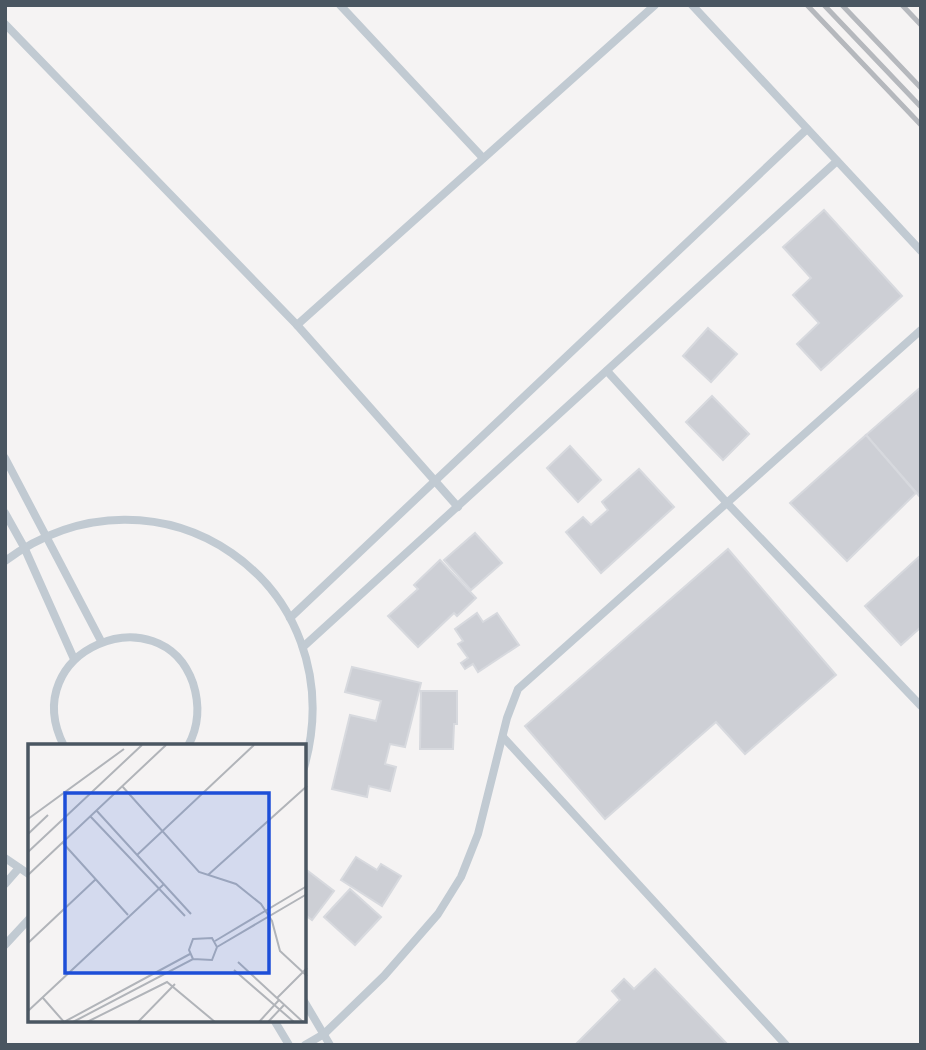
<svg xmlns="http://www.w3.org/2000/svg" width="926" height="1050" font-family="'PT Sans',sans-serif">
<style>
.building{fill:#cdcfd5;stroke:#d7d9de;stroke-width:2}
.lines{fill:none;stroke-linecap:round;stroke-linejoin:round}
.service{stroke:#c1cad2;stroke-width:8}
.rail{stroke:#b5b8bd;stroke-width:5}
.inset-road{fill:none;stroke:#b1b4b9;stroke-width:2}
.view{fill:#1d4ed8;fill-opacity:0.15;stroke:#1d4ed8;stroke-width:3.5}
.inset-edge{fill:none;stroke:#4a5661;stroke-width:3.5}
</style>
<rect width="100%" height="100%" fill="#f5f3f3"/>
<g class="building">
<path d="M 824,210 L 902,296 L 821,370 L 797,344 L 819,323 L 793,295 L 811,278 L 783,247 Z"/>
<path d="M 708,328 L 737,354 L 711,382 L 683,356 Z"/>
<path d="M 921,387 L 921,498 L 866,435 Z"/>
<path d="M 712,396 L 749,434 L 723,460 L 686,422 Z"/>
<path d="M 866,435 L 916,493 L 847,561 L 790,503 Z"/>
<path d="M 570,446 L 601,480 L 578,502 L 547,468 Z"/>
<path d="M 639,469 L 674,507 L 601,573 L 566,532 L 583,517 L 591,525 L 608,510 L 602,502 Z"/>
<path d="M 475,533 L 502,563 L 471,590 L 444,560 Z"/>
<path d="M 728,549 L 836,675 L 745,754 L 716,722 L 605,819 L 525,726 Z"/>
<path d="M 921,555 L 921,627 L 901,645 L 865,606 Z"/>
<path d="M 440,560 L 476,598 L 457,616 L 454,613 L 418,647 L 388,616 L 418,589 L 414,585 Z"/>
<path d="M 477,613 L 483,622 L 497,613 L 519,645 L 478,672 L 473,664 L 465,669 L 461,663 L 468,658 L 458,644 L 463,641 L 455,629 Z"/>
<path d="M 352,667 L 421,683 L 405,747 L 390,744 L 385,764 L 396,767 L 390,791 L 369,786 L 367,797 L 332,789 L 350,715 L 376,721 L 381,701 L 345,692 Z"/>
<path d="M 421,691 L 457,691 L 457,724 L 454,724 L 453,749 L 420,749 Z"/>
<path d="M 356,857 L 377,870 L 381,864 L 401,876 L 382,906 L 341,880 Z"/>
<path d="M 304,868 L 334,891 L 312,920 L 304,914 Z"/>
<path d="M 350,889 L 381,917 L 355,945 L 324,917 Z"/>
<path d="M 655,969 L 728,1045 L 575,1045 L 620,1000 L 612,991 L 624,979 L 634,989 Z"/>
</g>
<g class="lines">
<g class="service">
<path d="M 340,5 L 483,158"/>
<path d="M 692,5 L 921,251"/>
<path d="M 5,24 L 297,325 L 458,507"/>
<path d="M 297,325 L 655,5"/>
<path d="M 607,371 L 727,503 L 921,706"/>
<path d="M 5,458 L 101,641"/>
<path d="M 5,513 L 24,547 L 74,659"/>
<path d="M 5,561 C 159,448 356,584 304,768"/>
<path d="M 290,618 L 807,129"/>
<path d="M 303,647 L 837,161"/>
<path d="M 503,737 L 786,1045"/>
<path d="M 64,746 C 15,650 161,592 193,683 C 200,705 199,726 188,746"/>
<path d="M 5,858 L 30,875"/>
<path d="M 5,884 L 19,868"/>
<path d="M 5,945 L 30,918"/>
<path d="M 304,1001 L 330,1045"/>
<path d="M 274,1020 L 289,1045"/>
<path d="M 305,1045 L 324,1034 L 384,976 L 438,914 L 461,877 L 478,834 L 507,718 L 518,689 L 921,330"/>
</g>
<g class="rail">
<path d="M 807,5 L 921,125"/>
<path d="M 824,5 L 921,107"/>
<path d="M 842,5 L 921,88"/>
<path d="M 902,5 L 921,25"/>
</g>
</g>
<g transform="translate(28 744)">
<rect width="278" height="278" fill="#f5f3f3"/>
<path class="inset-road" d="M 94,42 L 171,128 L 208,140 L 233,160 L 244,177 L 252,207 L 279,232M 68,66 L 163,170M 62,72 L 157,172M 0,75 L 96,5M 0,90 L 20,71M 34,98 L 100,171M 0,108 L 114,1M 109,111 L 226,1M 0,131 L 138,1M 180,131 L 279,42M 187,197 L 279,142M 0,199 L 68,135M 189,203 L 279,150M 210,218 L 275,278M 206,226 L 266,278M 15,254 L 36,278 L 162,210M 249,254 L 279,224M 0,267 L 136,140M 45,278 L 165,215 L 184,216 L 189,203 L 184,194 L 165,195 L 161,206 L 165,215M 59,278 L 139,238 L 187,278M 110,278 L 147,240M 231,278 L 251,256M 240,278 L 256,261"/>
<path class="view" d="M 37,49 L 241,49 L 241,229 L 37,229 Z"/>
<rect width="278" height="278" class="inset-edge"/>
</g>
<rect width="926" height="1050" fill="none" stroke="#4a5661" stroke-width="14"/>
</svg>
